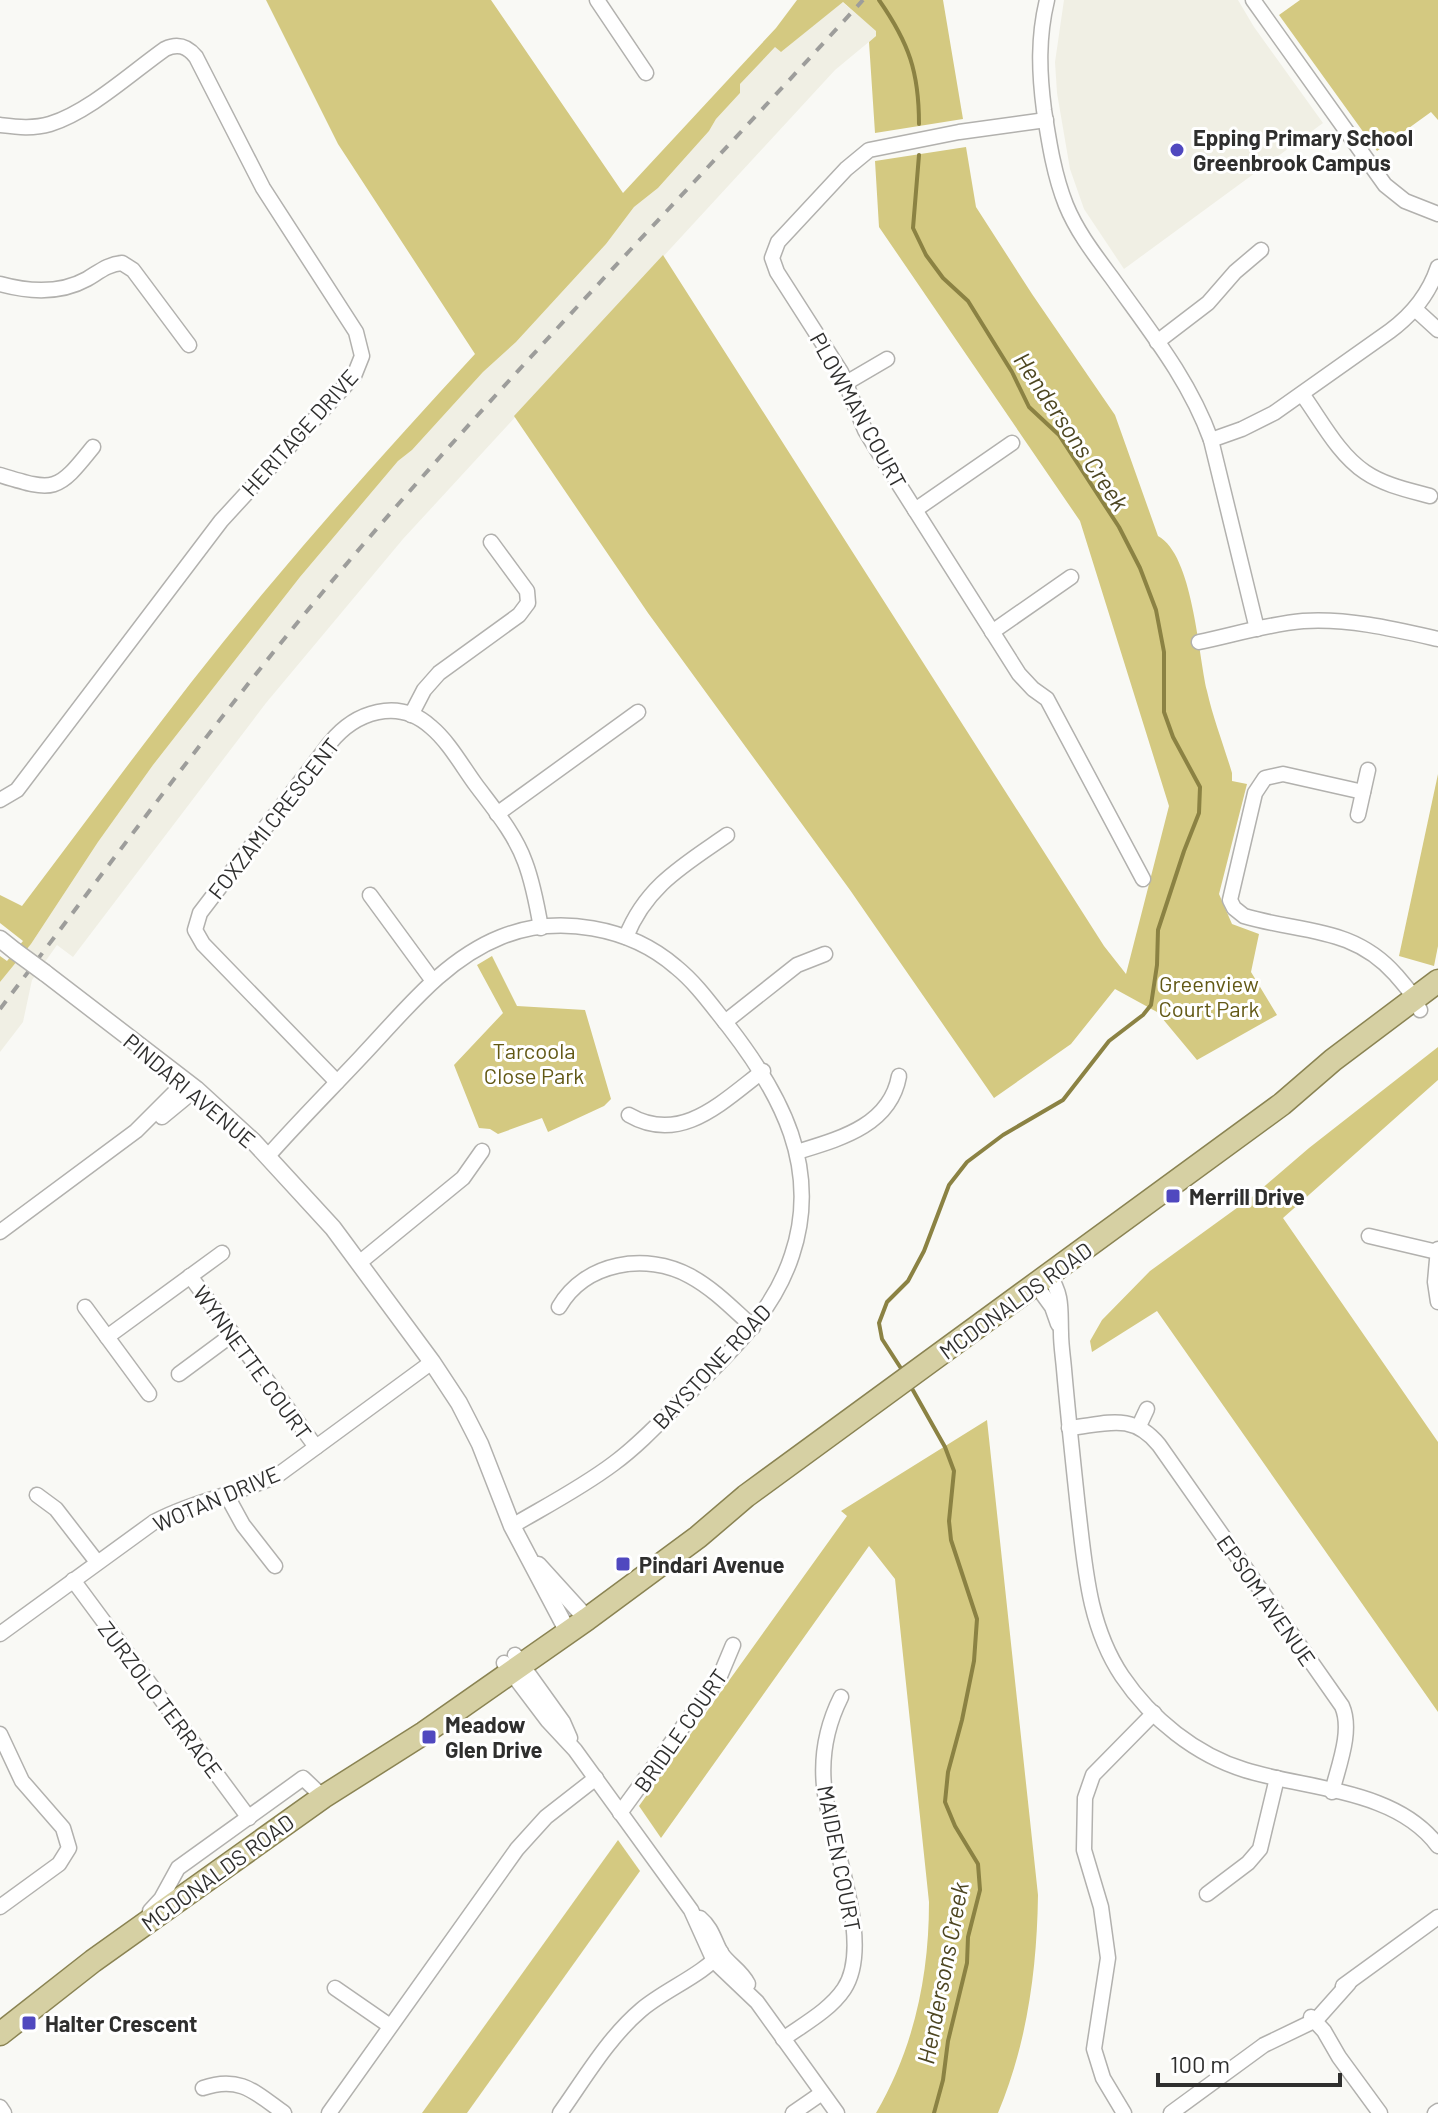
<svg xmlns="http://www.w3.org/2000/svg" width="1438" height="2113" font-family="Barlow,sans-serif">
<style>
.built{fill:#f0efe4}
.green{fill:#d4c981}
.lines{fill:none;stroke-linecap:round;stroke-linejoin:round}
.stream{stroke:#8b8243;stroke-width:4}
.minor-casing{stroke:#b2b1ae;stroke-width:17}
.tertiary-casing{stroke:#b2b1ae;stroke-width:19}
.primary-casing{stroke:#8a8352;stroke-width:25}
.minor{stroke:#fff;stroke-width:14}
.tertiary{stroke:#fff;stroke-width:16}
.primary{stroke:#d6d0a3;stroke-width:22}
.rail{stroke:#9d9d9b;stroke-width:4;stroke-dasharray:10 10;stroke-linecap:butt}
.tertiary-bridge-casing{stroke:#b2b1ae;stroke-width:19;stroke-linecap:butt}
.tertiary-bridge{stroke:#fff;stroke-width:16}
.poi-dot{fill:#5048bf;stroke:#fff;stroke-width:3}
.labels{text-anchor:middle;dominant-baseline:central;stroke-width:6;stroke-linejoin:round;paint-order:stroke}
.poi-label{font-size:22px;font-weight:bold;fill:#2f2f2e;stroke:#fff;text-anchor:start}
.street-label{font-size:22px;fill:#2f2f2e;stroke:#fff}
.park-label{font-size:22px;fill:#625815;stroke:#fff}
.water-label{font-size:24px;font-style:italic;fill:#4d4621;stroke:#fff}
</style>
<rect width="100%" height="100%" fill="#f9f9f5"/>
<g class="built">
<path d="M 1064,0 L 1238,0 L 1254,27 L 1323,123 L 1124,269 L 1084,209 L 1070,169 L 1057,93 L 1055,62 Z"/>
<path d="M 842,2 L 876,30 L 876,36 L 835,70 L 403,539 L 266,703 L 73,957 L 57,945 L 32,980 L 23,1022 L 0,1052 L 0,982 L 31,944 L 98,842 L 153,765 L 300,577 L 398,461 L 412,450 L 483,372 L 516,342 L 606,244 L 634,207 L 658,188 L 709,131 L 716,119 L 740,93 L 740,84 L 757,64 L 775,46 L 781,52 Z"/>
</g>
<g class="green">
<path d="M 266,0 L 491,0 L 623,193 L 776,28 L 797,0 L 943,0 L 963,119 L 875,133 L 869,42 L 876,36 L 876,31 L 843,2 L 781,52 L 775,47 L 740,84 L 740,93 L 716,119 L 709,131 L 658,188 L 634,207 L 606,244 L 516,342 L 483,372 L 412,450 L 398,461 L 300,577 L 153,765 L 98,842 L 31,944 L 0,982 L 0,956 L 7,961 L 23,941 L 0,923 L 0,895 L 22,906 C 104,798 183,688 270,585 C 336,506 405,430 475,354 L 338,144 Z"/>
<path d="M 1300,0 L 1438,0 L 1438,120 L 1431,112 L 1377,151 L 1279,15 Z"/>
<path d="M 966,147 L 976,207 L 1032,294 L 1115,415 L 1158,536 C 1193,555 1198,653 1207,691 C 1213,718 1224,746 1232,773 L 1232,781 L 1247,784 L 1219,894 L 1232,924 L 1259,934 L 1251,972 L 1277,1015 L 1197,1060 L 1157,1012 L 1115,989 L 1071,1044 L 994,1098 L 850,890 L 648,613 L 514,416 L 663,255 L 1104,946 L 1126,974 L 1169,806 L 1080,521 L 879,227 L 875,161 Z"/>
<path d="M 1438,774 L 1438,946 L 1434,966 L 1399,956 Z"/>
<path d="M 492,956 L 517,1006 L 585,1010 L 611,1099 L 604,1106 L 548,1132 L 542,1118 L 498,1134 L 490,1129 L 479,1128 L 454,1065 L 503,1013 L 477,965 Z"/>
<path d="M 1438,1047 L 1438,1080 L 1283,1218 L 1438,1442 L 1438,1712 L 1157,1311 L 1092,1352 L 1090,1341 L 1102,1320 L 1150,1271 L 1252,1197 L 1309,1148 Z"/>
<path d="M 987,1420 L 1038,1895 C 1037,1970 1027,2044 998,2113 L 876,2113 C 914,2048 929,1976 929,1902 L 895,1579 L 869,1546 L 661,1838 L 639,1806 L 847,1516 L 841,1511 Z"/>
<path d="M 618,1840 L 640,1871 L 467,2113 L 422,2113 Z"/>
</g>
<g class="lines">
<g class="stream">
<path d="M 879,0 C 909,43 919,72 919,124"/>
<path d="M 904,1373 L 882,1339 L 879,1323 L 887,1302 L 908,1281 L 924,1251 L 949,1185 L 967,1162 L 1003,1135 L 1063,1100 L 1109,1041 L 1143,1015 L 1151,1005 L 1157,965 L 1158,930 L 1184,851 L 1199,813 L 1200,787 L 1173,737 L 1164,712 L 1164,652 L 1156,610 L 1140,568 L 1119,527 L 1059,435 L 1029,407 L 1012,372 L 968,301 L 943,278 L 926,255 L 913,228 L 919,155"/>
<path d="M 910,1385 L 945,1447 L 954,1471 L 949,1521 L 951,1540 L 977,1619 L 974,1661 L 962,1720 L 948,1772 L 945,1802 L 955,1826 L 978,1864 L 980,1890 L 968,1937 L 967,1963 L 948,2041 L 943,2080 L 934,2113"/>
</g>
<g class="minor-casing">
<g id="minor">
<path d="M 597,0 L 646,73"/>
<path d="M 1047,0 C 1038,37 1039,72 1044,110 C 1049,142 1054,175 1066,205 C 1077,232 1095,255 1112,278 C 1149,330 1189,379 1211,440 L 1257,629"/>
<path d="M 1253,0 L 1385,185 L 1405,201 L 1438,214"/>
<path d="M 1046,120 L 959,132 L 869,150 L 846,169 L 778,242 L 772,258 L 777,272 L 841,372 L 865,430 L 879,453 L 1019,674 L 1033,689 L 1047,699 L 1143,879"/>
<path d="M 0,125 C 17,127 33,129 50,124 C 89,112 131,73 165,49 C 178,43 187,46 196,57 L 263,188 L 356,332 L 362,356 L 354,376 L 221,521 L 17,790 L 0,800"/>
<path d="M 0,284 C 29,292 60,294 87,279 C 99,272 108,264 122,263 L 133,270 L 189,345"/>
<path d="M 1415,309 L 1438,330"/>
<path d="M 1157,342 L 1208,303 L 1235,272 L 1261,250"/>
<path d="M 846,383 L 887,359"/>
<path d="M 1302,394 C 1321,420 1338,454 1365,472 C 1384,485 1408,490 1430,496"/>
<path d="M 1211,440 L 1242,429 L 1274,413 L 1390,331 C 1413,314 1429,294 1438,267"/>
<path d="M 0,475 C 55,492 57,492 93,447"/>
<path d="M 915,510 L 1012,443"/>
<path d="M 992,632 L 1071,577"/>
<path d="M 1199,642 C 1233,635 1268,624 1303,621 C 1348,618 1394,629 1438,639"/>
<path d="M 411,715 L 424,690 L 439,673 L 519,615 L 528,603 L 527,591 L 491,542"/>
<path d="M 1363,792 L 1283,774 L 1265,778 L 1255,793 L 1230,900 L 1234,908 L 1244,916 C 1301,933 1353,926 1396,975 C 1406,987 1415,996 1420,1010"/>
<path d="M 497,814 L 638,712"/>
<path d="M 1358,815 L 1368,770"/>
<path d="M 370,895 L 433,981"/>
<path d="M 626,937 C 646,886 684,865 727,835"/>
<path d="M 725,1022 L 797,965 L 825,954"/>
<path d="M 337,1082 L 203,944 L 195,930 L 200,913 L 330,743 C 355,712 398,697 431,727 C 449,742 462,766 476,785 C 494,809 515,834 525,862 C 533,883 537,905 541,928"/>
<path d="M 629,1115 C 681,1145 722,1102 763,1071"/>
<path d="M 162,1117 L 196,1089"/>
<path d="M 797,1152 C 839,1139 890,1126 899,1076"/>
<path d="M 268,1156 C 298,1122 330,1090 361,1057 C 403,1013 443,960 501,937 C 558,914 630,927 676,967 C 697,984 712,1006 729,1027 C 781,1094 821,1168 792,1255 C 773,1314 728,1354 685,1397 C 662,1420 639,1445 613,1464 C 581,1488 546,1506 512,1526"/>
<path d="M 0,1232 L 136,1131 L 186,1081"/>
<path d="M 1369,1236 L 1437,1252"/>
<path d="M 1438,1249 L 1435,1282 L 1438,1302"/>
<path d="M 359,1263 L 463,1178 L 482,1151"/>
<path d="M 1049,1275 C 1063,1295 1060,1310 1061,1333 C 1061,1345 1063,1357 1064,1369 C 1068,1415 1073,1461 1078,1508 C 1085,1566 1088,1625 1122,1676 C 1151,1719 1196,1755 1245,1770 C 1309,1790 1396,1789 1438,1846"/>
<path d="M 190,1276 L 316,1447"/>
<path d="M 1036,1285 L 1052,1307 L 1058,1324"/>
<path d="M 85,1307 L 149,1394"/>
<path d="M 559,1307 C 585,1262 646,1252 690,1276 C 714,1289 733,1309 753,1327"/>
<path d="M 107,1337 L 222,1253"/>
<path d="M 179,1374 L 233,1334"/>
<path d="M 1139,1426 L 1147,1409"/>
<path d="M 1069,1428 C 1107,1424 1132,1412 1159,1445 L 1342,1706 C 1353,1731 1338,1767 1332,1792"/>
<path d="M 226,1494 L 243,1525 L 275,1566"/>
<path d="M 37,1495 L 56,1509 L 97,1562"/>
<path d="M 73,1580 L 249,1818"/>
<path d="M 0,1634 L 154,1522 C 194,1501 238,1494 278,1475 L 432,1362"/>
<path d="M 515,1655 L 563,1722 L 570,1738"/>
<path d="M 504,1663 L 548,1721 L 575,1750 L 691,1910 L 714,1961 L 757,2002 L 837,2113"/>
<path d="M 0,1734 L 22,1781 L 63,1828 L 69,1848 L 59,1864 L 0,1907"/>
<path d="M 620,1813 L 720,1676 L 733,1645"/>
<path d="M 1207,1894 L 1248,1863 L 1260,1849 L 1277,1778"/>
<path d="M 150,1911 L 161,1899 L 178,1868 L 303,1778 L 323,1797"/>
<path d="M 700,1918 C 712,1928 714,1940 721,1953 C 729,1965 741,1970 748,1984"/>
<path d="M 1343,1986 L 1438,1917"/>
<path d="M 335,1988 L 390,2026"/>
<path d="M 1311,2017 L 1324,2031 L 1339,2057 L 1380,2113"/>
<path d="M 783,2039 C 804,2024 830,2010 844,1989 C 875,1942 829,1841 824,1786 C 821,1755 827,1725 841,1697"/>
<path d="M 203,2088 C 240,2075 256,2093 284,2113"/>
<path d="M 0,2107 L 4,2113"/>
<path d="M 329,2113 L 517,1849 L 546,1817 L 596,1778"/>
<path d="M 560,2113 C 585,2078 608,2038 641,2010 C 664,1990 705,1974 721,1952"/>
<path d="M 793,2113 L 822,2093"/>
<path d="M 1124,2113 L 1103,2078 L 1094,2049 L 1108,1958 L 1101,1907 L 1084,1850 L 1085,1798 L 1093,1775 L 1154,1713"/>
<path d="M 1171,2113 L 1264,2045 L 1316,2020 L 1349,1983"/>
<path d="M 1435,2113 L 1438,2111"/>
</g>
</g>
<g class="tertiary-casing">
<g id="tertiary">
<path d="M 0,939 L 15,951"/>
<path d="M 45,973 L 196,1089 L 253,1141 L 333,1228 L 432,1362 L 459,1403 L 480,1444 L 512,1526 L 568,1632"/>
<path d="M 538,1565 L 587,1619"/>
</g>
</g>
<g class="primary-casing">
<path id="primary" d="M 0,2034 L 93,1961 L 323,1797 L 424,1733 L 587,1619 L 698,1537 L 746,1496 L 1282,1104 L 1333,1060 L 1438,981"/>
</g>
<use href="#minor" class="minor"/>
<use href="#tertiary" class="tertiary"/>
<use href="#primary" class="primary"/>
<path class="rail" d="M 0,1009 C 108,867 213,723 327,587 C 498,384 685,195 863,0"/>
<g class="tertiary-bridge-casing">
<path id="tertiary-bridge" d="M 15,951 L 45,973"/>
</g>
<use href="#tertiary-bridge" class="tertiary-bridge"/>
</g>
<g class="poi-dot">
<circle cx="1177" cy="150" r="8"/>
<rect x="1165" y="1188" width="16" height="16" rx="4"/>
<rect x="615" y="1556" width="16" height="16" rx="4"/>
<rect x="421" y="1729" width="16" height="16" rx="4"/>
<rect x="21" y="2015" width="16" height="16" rx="4"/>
</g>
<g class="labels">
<g class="poi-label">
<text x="1193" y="137">Epping Primary School<tspan x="1193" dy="25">Greenbrook Campus</tspan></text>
<text x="1189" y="1196">Merrill Drive</text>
<text x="639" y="1564">Pindari Avenue</text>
<text x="445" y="1724">Meadow<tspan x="445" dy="25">Glen Drive</tspan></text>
<text x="45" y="2023">Halter Crescent</text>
</g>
<g class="street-label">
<text transform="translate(859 410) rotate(61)">PLOWMAN COURT</text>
<text transform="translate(299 432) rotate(-48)">HERITAGE DRIVE</text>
<text transform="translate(273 818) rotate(-52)">FOXZAMI CRESCENT</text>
<text transform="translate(190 1090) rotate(40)">PINDARI AVENUE</text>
<text transform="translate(1015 1300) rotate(-36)">MCDONALDS ROAD</text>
<text transform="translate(253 1362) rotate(54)">WYNNETTE COURT</text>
<text transform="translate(711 1366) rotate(-47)">BAYSTONE ROAD</text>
<text transform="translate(216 1498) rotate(-23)">WOTAN DRIVE</text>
<text transform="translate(1267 1600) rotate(55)">EPSOM AVENUE</text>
<text transform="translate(161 1699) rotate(53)">ZURZOLO TERRACE</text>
<text transform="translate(680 1730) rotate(-55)">BRIDLE COURT</text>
<text transform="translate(840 1858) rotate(79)">MAIDEN COURT</text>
<text transform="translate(217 1872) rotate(-36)">MCDONALDS ROAD</text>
</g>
<g class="park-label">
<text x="1209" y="983">Greenview<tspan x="1209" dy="25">Court Park</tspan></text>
<text x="534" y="1050">Tarcoola<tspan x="534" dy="25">Close Park</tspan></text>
</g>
<g class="water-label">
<text transform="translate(1072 431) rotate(56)">Hendersons Creek</text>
<text transform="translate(942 1973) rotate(-79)">Hendersons Creek</text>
</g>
</g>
<path d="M1158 2073v12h182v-12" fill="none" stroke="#2f2f2e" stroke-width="4"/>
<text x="1170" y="2073" font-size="24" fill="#2f2f2e" stroke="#ffffff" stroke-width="6" paint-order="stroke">100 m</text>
</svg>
